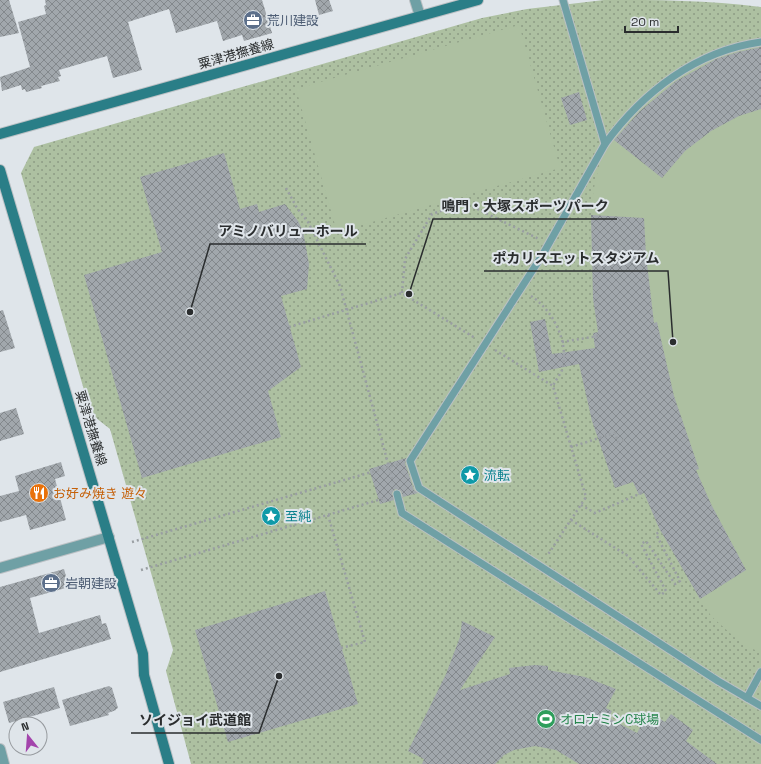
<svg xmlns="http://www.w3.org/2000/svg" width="761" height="764" font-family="'Space Grotesk','Noto Sans JP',sans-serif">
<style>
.park{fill:url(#park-dots)}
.pitch{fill:#adc0a1}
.building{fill:url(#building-cross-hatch)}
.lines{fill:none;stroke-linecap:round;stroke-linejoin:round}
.lane-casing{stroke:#bbc0c4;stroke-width:9}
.street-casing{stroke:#bbc0c4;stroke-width:12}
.secondary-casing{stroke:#bbc0c4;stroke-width:12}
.path{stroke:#999ea2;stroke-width:2.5;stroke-dasharray:2 3;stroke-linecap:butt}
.lane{stroke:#6fa0a5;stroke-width:7}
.street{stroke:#6fa0a5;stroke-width:10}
.secondary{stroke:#2a7e87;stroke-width:10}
.labels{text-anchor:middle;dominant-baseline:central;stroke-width:4;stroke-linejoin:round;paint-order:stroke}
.service-label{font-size:13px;fill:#4e5e75;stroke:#dfe5ea;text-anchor:start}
.street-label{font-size:13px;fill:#2a2d2e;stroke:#dfe5ea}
.culture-label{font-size:13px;fill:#0d838f;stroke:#dfe5ea;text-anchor:start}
.food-label{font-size:13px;fill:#c56008;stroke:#dfe5ea;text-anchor:start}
.leisure-label{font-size:13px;fill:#27864d;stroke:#dfe5ea;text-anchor:start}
.leader{fill:none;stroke:#2a2d2e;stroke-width:1.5}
.callout-dot{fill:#2a2d2e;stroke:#dfe5ea;stroke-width:1.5}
.callout-label{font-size:14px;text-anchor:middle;font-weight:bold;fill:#2a2d2e;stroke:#dfe5ea;stroke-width:4;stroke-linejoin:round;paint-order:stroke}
</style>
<defs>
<pattern id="park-dots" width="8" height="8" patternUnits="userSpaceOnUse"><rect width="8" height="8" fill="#adc0a1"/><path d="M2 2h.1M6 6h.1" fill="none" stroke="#8d9c84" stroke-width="1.8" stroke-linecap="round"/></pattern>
<pattern id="building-cross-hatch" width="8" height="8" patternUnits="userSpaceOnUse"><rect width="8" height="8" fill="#a1a7ac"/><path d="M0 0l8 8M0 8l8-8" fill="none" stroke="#83888c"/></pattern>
</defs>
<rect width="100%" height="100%" fill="#dfe5ea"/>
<path class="park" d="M 604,0 C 656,0 709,0 761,7 L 761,764 L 191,764 L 166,671 L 173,650 L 110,429 L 91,414 L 21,173 L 34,147 L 482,18 L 527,9 Z"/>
<g class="pitch">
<path d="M 519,25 L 560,168 L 337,232 L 296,89 Z"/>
<path d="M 761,44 L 761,653 L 741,643 L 711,616 L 661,531 L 648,503 L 639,495 L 615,488 L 592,421 L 576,350 C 582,343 593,336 596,327 C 598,320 594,308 593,300 C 591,287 591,272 591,258 C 590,224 590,188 603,156 C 611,138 624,124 637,110 C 674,75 711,56 761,44 Z"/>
</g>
<g class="building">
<path d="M 0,0 L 9,0 L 19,33 L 0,37 Z"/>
<path d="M 45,0 L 262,0 L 272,33 L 244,41 L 242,35 L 223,41 L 217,21 L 176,33 L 169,9 L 128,22 L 142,70 L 113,78 L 107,56 L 59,70 L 61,76 L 58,77 L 60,81 L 41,86 L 42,88 L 26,92 L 25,89 L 22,90 L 21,85 L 2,91 L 0,77 L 30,67 L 18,22 L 46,14 L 44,6 L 46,5 Z"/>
<path d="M 315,0 L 329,0 L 333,11 L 319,15 Z"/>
<path d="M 761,47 L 761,109 L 739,116 L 711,131 L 685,151 L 662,178 L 614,140 L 640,111 L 676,81 L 716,59 L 738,52 Z"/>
<path d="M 579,92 L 587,120 L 570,125 L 561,98 Z"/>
<path d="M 224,153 L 240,209 L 257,204 L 259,212 L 285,204 L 298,221 L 303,231 L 309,264 L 307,289 L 281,296 L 301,367 L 268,391 L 281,437 L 142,478 L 84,275 L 162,252 L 140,177 Z"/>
<path d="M 591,215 L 644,218 L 646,255 L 654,323 L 657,322 L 674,396 L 699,469 L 696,470 L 711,504 L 746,570 L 700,599 L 659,528 L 644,493 L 639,495 L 633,482 L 615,488 L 592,421 L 579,364 L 539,372 L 530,322 L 545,319 L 552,354 L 595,348 L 593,333 L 598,332 L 593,299 Z"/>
<path d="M 3,310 L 15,348 L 0,352 L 0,311 Z"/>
<path d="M 16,408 L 24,434 L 0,441 L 0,413 Z"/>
<path d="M 406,458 L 405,463 L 414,490 L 418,493 L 403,497 L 401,491 L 395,489 L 392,493 L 394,500 L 380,504 L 369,469 Z"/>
<path d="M 61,462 L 65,476 L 55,479 L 66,520 L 30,530 L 26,515 L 0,522 L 0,496 L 19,491 L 15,476 Z"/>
<path d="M 64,569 L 69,587 L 30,598 L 39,633 L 100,615 L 102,624 L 106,623 L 111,639 L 0,672 L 0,587 Z"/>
<path d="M 325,591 L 358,704 L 228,742 L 195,630 Z"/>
<path d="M 462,621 L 495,637 L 460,690 L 510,674 L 509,668 L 535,665 L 548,666 L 548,670 L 585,677 L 616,689 L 606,708 L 612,711 L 609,718 L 637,733 L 649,712 L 665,722 L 671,714 L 693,730 L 686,741 L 717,764 L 579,764 L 556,750 L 535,746 L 514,750 L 504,755 L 495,764 L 422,764 L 424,759 L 408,751 L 446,674 L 460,637 Z"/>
<path d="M 109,686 L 112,688 L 118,708 L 116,709 L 116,710 L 108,713 L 109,715 L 70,726 L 62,700 Z"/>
<path d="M 54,687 L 60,708 L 9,723 L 3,702 Z"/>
</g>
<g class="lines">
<g class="lane-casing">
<g id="lane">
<path d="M 563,0 L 605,144 L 543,254 L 410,461 L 419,488 L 718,681 L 761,706"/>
<path d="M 605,144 C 643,92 696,51 761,42"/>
<path d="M 397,494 L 402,513 L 761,740"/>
<path d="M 747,698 L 761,672"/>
</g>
</g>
<g class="street-casing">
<g id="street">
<path d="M 415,0 L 420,16"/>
<path d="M 0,568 L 109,537"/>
<path d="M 0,749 L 4,764"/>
</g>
</g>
<g class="secondary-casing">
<g id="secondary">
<path d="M 0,134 L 478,0"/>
<path d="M 0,170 L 143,654 L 144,675 L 169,764"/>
</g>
</g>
<g class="path">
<path d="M 286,188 L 297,208 L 308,222 L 340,286 L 393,482"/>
<path d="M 402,293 L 405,259 L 432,214 L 465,203 L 539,239"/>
<path d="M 531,296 C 553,310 570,343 562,370 C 560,375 555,381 553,386"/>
<path d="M 289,327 L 402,293 L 475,338"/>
<path d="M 562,342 L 598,336"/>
<path d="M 495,350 L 553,386 L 586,497 L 547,556"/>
<path d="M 571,447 L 615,433 L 618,442 L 624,440"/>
<path d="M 581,505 L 595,513 L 644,492"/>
<path d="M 328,515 L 365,642 L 341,648"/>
<path d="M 571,520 L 628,556 L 661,595 L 666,591 L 641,544 L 646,541 L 675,584 L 680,581 L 656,534 L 661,531"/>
<path d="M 132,542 L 399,464"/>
<path d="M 141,570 L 385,498"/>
</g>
<use href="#lane" class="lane"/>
<use href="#street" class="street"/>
<use href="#secondary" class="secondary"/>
</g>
<defs>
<g id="office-disc" transform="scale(1)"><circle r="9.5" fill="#5c6f8a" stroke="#dfe5ea"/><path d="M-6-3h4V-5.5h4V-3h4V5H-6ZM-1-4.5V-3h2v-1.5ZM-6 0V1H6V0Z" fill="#fff"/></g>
<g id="sight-disc" transform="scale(1)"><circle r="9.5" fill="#0f9aa8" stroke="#dfe5ea"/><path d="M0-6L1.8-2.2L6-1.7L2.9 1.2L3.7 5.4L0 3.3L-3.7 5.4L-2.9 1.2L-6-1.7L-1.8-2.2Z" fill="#fff"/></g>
<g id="restaurant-disc" transform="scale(1)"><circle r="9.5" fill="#e8710a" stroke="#dfe5ea"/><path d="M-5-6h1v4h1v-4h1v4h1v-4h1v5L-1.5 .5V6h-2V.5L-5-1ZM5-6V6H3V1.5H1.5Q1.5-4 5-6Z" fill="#fff"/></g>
<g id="stadium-disc" transform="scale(1)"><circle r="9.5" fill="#2e9e5b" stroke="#dfe5ea"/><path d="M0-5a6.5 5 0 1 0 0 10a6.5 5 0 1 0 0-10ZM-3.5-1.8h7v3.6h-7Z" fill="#fff"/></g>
</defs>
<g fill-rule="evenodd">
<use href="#office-disc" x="253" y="20"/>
<use href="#sight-disc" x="470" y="475"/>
<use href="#restaurant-disc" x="39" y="493"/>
<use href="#sight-disc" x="271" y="516"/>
<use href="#office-disc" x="51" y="583"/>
<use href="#stadium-disc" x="546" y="719"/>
</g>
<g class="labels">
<g class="service-label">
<text x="267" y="20">荒川建設</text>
<text x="65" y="583">岩朝建設</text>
</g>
<g class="street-label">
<text transform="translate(236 54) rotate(-16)">粟津港撫養線</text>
<text transform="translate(91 428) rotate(73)">粟津港撫養線</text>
</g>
<g class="culture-label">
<text x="484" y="475">流転</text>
<text x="285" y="516">至純</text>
</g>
<g class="food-label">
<text x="53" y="493">お好み焼き 遊々</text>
</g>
<g class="leisure-label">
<text x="560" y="719">オロナミンC球場</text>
</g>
</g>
<path class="leader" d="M409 294L433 219H617M190 312L210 244H366M673 342L668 271H484M279 676L259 733H131"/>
<g class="callout-dot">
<circle cx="409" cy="294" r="4"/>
<circle cx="190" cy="312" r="4"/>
<circle cx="673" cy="342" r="4"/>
<circle cx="279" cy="676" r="4"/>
</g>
<g class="callout-label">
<text x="525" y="211">鳴門・大塚スポーツパーク</text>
<text x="288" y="236">アミノバリューホール</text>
<text x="576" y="263">ポカリスエットスタジアム</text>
<text x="195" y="725">ソイジョイ武道館</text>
</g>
<g transform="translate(28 736) rotate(343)"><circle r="19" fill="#dfe5ea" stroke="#979b9f"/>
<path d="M0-3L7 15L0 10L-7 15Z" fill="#a344ac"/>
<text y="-6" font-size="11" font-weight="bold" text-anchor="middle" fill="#2a2d2e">N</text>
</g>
<path d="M625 26v6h53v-6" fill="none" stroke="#2a2d2e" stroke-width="2"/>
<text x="631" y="26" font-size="12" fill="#2a2d2e" stroke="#dfe5ea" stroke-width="3" paint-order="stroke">20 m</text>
</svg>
